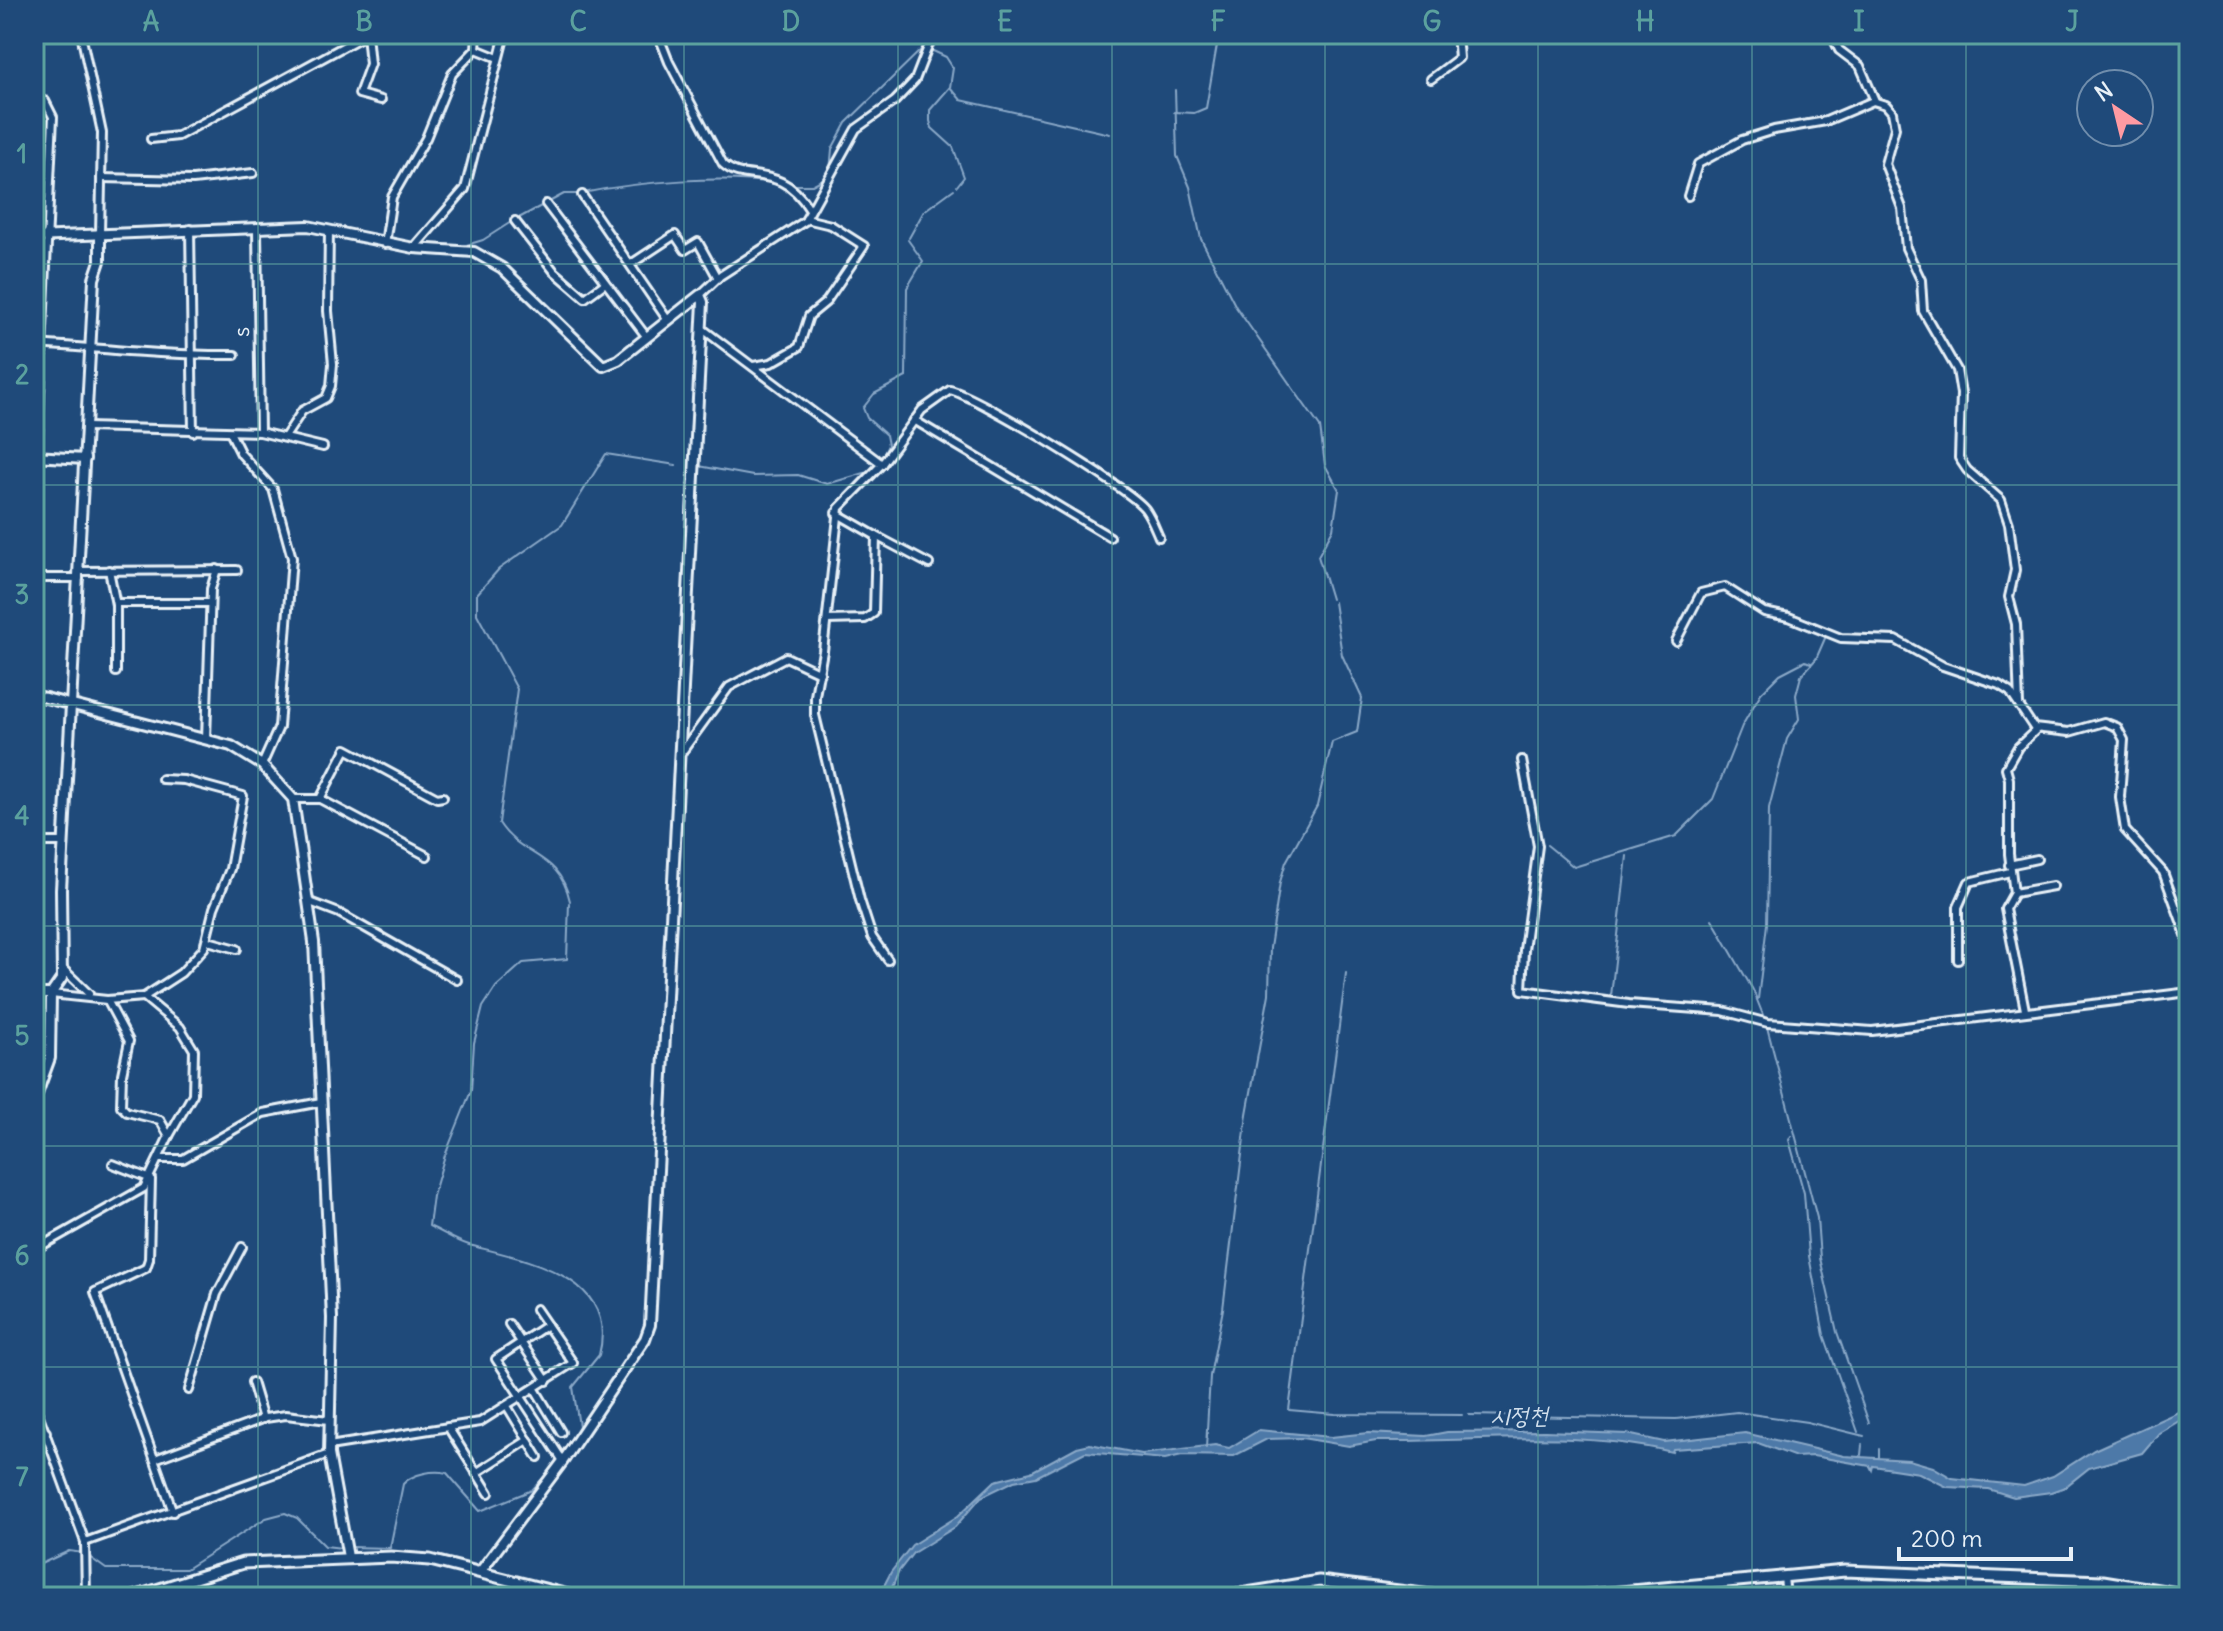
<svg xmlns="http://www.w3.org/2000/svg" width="2223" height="1631" font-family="Delius,'Poor Story',sans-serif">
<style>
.water{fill:#4d79a8;stroke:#8ba9c8;stroke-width:2}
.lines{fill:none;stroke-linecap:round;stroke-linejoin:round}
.stream{stroke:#8ba9c8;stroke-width:2}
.minor-casing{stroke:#e8f1f8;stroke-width:12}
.tertiary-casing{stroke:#e8f1f8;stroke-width:14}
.secondary-casing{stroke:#e8f1f8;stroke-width:15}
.minor{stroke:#1f4a7a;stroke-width:6}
.tertiary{stroke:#1f4a7a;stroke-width:8}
.secondary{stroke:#1f4a7a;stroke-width:9}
.grid{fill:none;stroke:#5ba19e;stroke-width:2;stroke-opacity:0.55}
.labels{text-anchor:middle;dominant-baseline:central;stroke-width:6;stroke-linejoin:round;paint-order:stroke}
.street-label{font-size:22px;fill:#e8f1f8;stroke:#1f4a7a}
.water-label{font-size:24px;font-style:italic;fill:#d1dfec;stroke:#1f4a7a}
.neatline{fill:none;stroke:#5ba19e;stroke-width:3}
.grid-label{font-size:26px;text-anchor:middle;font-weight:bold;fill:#5ba19e}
</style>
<rect width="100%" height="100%" fill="#1f4a7a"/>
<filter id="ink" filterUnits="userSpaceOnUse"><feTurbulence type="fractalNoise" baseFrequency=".0125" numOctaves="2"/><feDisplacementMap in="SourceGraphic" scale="16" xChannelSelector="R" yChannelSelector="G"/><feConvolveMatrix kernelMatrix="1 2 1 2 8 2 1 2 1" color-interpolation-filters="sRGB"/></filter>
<g filter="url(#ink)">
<path class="water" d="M 2189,1407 L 2189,1415 L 2159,1433 L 2142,1453 L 2089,1468 L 2065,1487 L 2051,1492 L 2014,1497 L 1988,1489 L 1947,1487 L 1919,1473 L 1873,1466 L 1872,1470 L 1870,1466 L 1813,1456 L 1796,1457 L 1758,1443 L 1673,1449 L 1672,1452 C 1574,1429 1474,1442 1376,1441 L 1349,1446 L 1302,1438 L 1267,1439 L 1234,1456 L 1182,1455 L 1165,1459 L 1085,1452 L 1036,1477 L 1014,1481 L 981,1497 L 955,1527 L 913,1553 L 899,1571 L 888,1597 L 878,1597 L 891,1572 L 912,1545 L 958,1516 L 995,1481 L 1031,1472 L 1077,1447 L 1090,1444 L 1142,1454 L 1215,1445 L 1229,1448 L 1259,1430 L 1331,1437 L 1368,1433 L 1426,1436 L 1447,1432 L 1545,1431 L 1627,1434 L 1664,1442 L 1745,1433 L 1844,1456 L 1909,1460 L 1933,1467 L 1952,1478 L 2024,1486 L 2053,1476 L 2094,1450 Z"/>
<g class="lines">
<g class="stream">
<path d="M 876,34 L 884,40 L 892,34"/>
<path d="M 931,50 L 946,57 L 953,68 L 950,87 L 930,110 L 930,121 L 932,128 L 953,147 L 964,177 L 957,186"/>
<path d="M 950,87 L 961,100 L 1110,134"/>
<path d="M 1175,90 L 1177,156 L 1190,187 L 1201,239 L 1236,307 L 1320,427 L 1325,465 L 1339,490 L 1333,529 L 1318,556 L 1331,599"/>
<path d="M 1174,112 L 1194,113 L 1206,108 L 1219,34"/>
<path d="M 830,171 L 832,149 L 846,123 L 927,44"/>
<path d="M 792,185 L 812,185 L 827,177"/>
<path d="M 583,193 C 636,182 727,174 779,184"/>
<path d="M 549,202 L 564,194 L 579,194"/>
<path d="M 517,219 L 543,205"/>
<path d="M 909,238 L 924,211 L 954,189"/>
<path d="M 460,247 L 483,240 L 511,222"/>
<path d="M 882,458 L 888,445 L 886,435 L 867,418 L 863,408 L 874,394 L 906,377 L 907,288 L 923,261 L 908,240"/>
<path d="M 699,466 L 753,476 L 798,475 L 827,484 L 868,472 L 877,464"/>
<path d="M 1547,845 L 1574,867 L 1676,836 L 1713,799 L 1742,726 L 1761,693 L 1780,674 L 1805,661 L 1811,663"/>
<path d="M 570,901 C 559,851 522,859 499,823 L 517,689 L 477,614 L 477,594 L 499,569 L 562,525 L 606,454 L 676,465"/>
<path d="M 1712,919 L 1753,990 L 1765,1020"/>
<path d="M 1346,973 L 1289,1410 L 1335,1414 L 1462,1415"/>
<path d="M 1611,996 L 1627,856"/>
<path d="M 1758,999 L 1767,924 L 1769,808 L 1787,739 L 1799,719 L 1796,695 L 1801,676 L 1816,659 L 1826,636"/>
<path d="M 1767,1027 L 1817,1218 L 1820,1258 L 1837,1332 L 1869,1423"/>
<path d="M 1791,1136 L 1789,1140 L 1804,1193 L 1809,1256 L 1824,1335 L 1858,1432"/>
<path d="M 446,1153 L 471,1091 L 474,1043 L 483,1007 L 496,987 L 523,963 L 567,959 L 569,903"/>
<path d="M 445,1155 L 433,1196 L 429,1226 C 443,1232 455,1241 469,1245 C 522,1259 620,1275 599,1355 L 573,1387 L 579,1426 L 574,1437"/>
<path d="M 1469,1415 L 1676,1419 L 1737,1412 L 1807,1422 L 1864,1436"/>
<path d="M 1206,1448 L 1210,1376 L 1223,1309 L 1247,1114 L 1269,994 L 1270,948 L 1280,882 L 1286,862 L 1317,806 L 1332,742 L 1357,732 L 1362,698 L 1342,655 L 1334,602"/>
<path d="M 1879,1449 L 1879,1457"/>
<path d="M 1861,1455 L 1862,1445"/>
<path d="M 350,1547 L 390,1548 L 403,1484 C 413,1473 434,1470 447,1473 L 480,1511 L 532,1490 L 553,1467"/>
<path d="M 88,1556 L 106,1569 L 186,1569 L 266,1518 L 285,1513 L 297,1518 L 325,1546 L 342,1548"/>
<path d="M 34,1567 L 69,1551 L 83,1553"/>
<path d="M 1781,1582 L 1783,1597"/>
</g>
<g class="minor-casing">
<g id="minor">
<path d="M 81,34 L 102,133 L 100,233"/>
<path d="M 367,34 L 370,64 L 359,94 L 381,100"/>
<path d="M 658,34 L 669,62 L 723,164 C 745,185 780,161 809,209"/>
<path d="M 1831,34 L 1839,50 L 1860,66 L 1875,101"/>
<path d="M 476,49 L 498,58"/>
<path d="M 1431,79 L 1459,58 L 1457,34"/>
<path d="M 34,100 L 45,101 L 53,117 L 37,456"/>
<path d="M 151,139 L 178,136 L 367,34"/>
<path d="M 101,178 L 193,180 L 253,173"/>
<path d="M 582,195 L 667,319"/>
<path d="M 1688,196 L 1698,164 L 1742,140 L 1774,130 L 1826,121 L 1873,101 L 1886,105 L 1892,112 L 1895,128 L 1885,164 L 1902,208 L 1906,248 L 1921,280 L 1923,311 L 1957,370 L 1961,394 L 1959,458 L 1967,470 L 2001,500 L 2009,524 L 2015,570 L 2009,597 L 2016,624 L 2019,705"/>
<path d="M 546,204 L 646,336"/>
<path d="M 515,221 L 554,271 L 585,298 L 604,284"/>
<path d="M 190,229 L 193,432"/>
<path d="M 257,230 L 260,432"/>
<path d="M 385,244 L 392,197 L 426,138 L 452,74 L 476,49 L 477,34"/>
<path d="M 414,248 L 465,189 L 505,34"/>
<path d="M 631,264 L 675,235 L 685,250 L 698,242 L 718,278"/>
<path d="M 700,295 L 720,276 L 805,221 L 856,129 L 895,101 L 915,80 L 933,34"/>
<path d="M 704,330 L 882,464"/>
<path d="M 34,344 C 101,348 168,356 235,355"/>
<path d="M 753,366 L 771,363 L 799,347 L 809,316 L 826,302 L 864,246 L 831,225 L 806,219"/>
<path d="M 914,420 L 1110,537"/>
<path d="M 87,427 L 260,432 L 323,447"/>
<path d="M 231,434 L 241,454 L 273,489 L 292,558 L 279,727 L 262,765"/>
<path d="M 285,437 L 302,411 L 326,398 L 331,386 L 333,364 L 328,311 L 329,230"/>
<path d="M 876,536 L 929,564"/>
<path d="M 109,570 L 116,605 L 116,672"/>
<path d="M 79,571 L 237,570"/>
<path d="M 34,578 L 79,578"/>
<path d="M 116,603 L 210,603"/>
<path d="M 827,620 L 865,619 L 874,613 L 876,536 L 836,513"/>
<path d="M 1676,641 L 1701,593 L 1725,587 L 1764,612 L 1789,617 L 1841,638 L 1896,640 L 1943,666 L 1999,685 L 2010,692 L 2034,728 L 2069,732 L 2104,722 L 2117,727 L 2124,740 L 2120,797 L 2125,830 L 2163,872 L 2189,943"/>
<path d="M 206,739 L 211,589 L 217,569"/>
<path d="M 679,756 L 729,687 L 786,657 L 820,673"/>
<path d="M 1522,760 L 1538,846 L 1524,950 L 1522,990 L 1629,1004 L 1723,1011 L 1768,1023 L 1872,1031 L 2189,992"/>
<path d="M 293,799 L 320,799 L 427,856"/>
<path d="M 320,799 L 346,749 L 437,798 L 443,797"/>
<path d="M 34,842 L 64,842"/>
<path d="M 2009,865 L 2037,859"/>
<path d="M 2014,893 L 2053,886"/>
<path d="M 310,902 L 339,913 L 457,980"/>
<path d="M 208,941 L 237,949"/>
<path d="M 888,960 L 872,937 L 860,900 L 815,715 L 815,696 L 823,651 L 839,508 L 882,464 L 922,410 L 950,390 C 977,396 1129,488 1145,509 C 1151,517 1155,528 1159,537"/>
<path d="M 1958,960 L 1958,907 L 1969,882 L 2010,872"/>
<path d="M 62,968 L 89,994"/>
<path d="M 144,997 L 180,1027 L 194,1050 L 193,1094 L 169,1136"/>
<path d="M 107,1000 L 144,997 L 181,973 L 204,948 L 214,908 L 230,869 L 243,796 L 184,780 L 162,779"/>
<path d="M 2025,1010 L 2005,909 L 2014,893 L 2009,854 L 2009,779 L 2006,768 L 2018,747 L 2037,729"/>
<path d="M 159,1159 L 183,1159 L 263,1113 L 321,1102"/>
<path d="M 113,1164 L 151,1179 L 149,1259 L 146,1268 L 95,1292 L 173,1512"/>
<path d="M 34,1250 L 144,1188 L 169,1136 L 160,1120 L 127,1112 L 121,1106 L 122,1074 L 129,1041 L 107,1000 L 51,994"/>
<path d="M 509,1324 L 547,1381"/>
<path d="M 547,1325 L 496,1359 L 563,1461"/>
<path d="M 252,1382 L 263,1419"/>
<path d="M 535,1389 L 561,1432"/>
<path d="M 189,1390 L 217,1294 L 242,1247"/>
<path d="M 34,1402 L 85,1542 L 86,1597"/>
<path d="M 507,1406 L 538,1457"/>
<path d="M 448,1427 L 489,1493"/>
<path d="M 34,1437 L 46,1432"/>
<path d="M 329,1446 L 480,1422 L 573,1363 L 536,1309"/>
<path d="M 155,1459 L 265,1418 L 286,1415 L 329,1420"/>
<path d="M 476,1473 L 528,1440"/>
<path d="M 85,1542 L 329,1454"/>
<path d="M 1784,1577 L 1786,1597"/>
</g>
</g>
<g class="tertiary-casing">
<g id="tertiary">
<path d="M 34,237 L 308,226 L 414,248 L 474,252 L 502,268 L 603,366 L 618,360 L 700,295 L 703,302 L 650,1325 L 645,1339 L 563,1461 L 480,1572"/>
<path d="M 34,456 L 85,459"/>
<path d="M 34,695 L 231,746 L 262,765 L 293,799 L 314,942 L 332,1318 L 329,1454 L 348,1557"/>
<path d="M 34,994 L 51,994"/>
<path d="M 34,1102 L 50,1058 L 51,994 L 62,978 L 61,890 L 94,279 L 100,261 L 100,233"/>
</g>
</g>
<g class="secondary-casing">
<g id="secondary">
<path d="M 134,1597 L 243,1563 L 391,1557 L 430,1560 L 576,1597"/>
<path d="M 1222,1597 L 1319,1581 L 1447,1597"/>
<path d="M 1567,1597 L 1845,1571 L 2103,1581 L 2189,1595"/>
</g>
</g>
<use href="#minor" class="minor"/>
<use href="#tertiary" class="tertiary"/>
<use href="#secondary" class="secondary"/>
</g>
</g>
<path class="grid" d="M 258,34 L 258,1597M 471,34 L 471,1597M 684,34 L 684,1597M 898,34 L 898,1597M 1112,34 L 1112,1597M 1325,34 L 1325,1597M 1538,34 L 1538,1597M 1752,34 L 1752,1597M 1966,34 L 1966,1597M 34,264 L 2189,264M 34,485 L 2189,485M 34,705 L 2189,705M 34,926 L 2189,926M 34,1146 L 2189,1146M 34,1367 L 2189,1367"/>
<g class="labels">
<g class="street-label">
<text transform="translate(241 332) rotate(-92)">s</text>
</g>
<g class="water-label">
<text transform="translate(1519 1415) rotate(-1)">시정천</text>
</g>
</g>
<rect width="2223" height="1631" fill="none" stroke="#1f4a7a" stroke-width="88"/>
<g transform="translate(2115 108) rotate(325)"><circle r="38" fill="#1f4a7a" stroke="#6f8dac" stroke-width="2"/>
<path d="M0-6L14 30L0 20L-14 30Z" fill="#ff9aa2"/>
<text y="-12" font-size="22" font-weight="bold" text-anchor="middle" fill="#e8f1f8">N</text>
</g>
<path d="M1899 1547v12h172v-12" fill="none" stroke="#e8f1f8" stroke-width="4"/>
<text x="1911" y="1547" font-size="24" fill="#e8f1f8" stroke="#1f4a7a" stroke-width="6" paint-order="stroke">200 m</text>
<rect x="44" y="44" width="2135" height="1543" class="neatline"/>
<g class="grid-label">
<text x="151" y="31">A</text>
<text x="364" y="31">B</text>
<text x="578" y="31">C</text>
<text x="791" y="31">D</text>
<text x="1005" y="31">E</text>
<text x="1218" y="31">F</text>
<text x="1432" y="31">G</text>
<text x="1645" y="31">H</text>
<text x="1859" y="31">I</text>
<text x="2072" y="31">J</text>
<text x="22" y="163">1</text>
<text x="22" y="384">2</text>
<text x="22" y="604">3</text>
<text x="22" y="825">4</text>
<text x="22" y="1045">5</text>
<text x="22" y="1265">6</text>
<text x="22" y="1486">7</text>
</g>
</svg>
